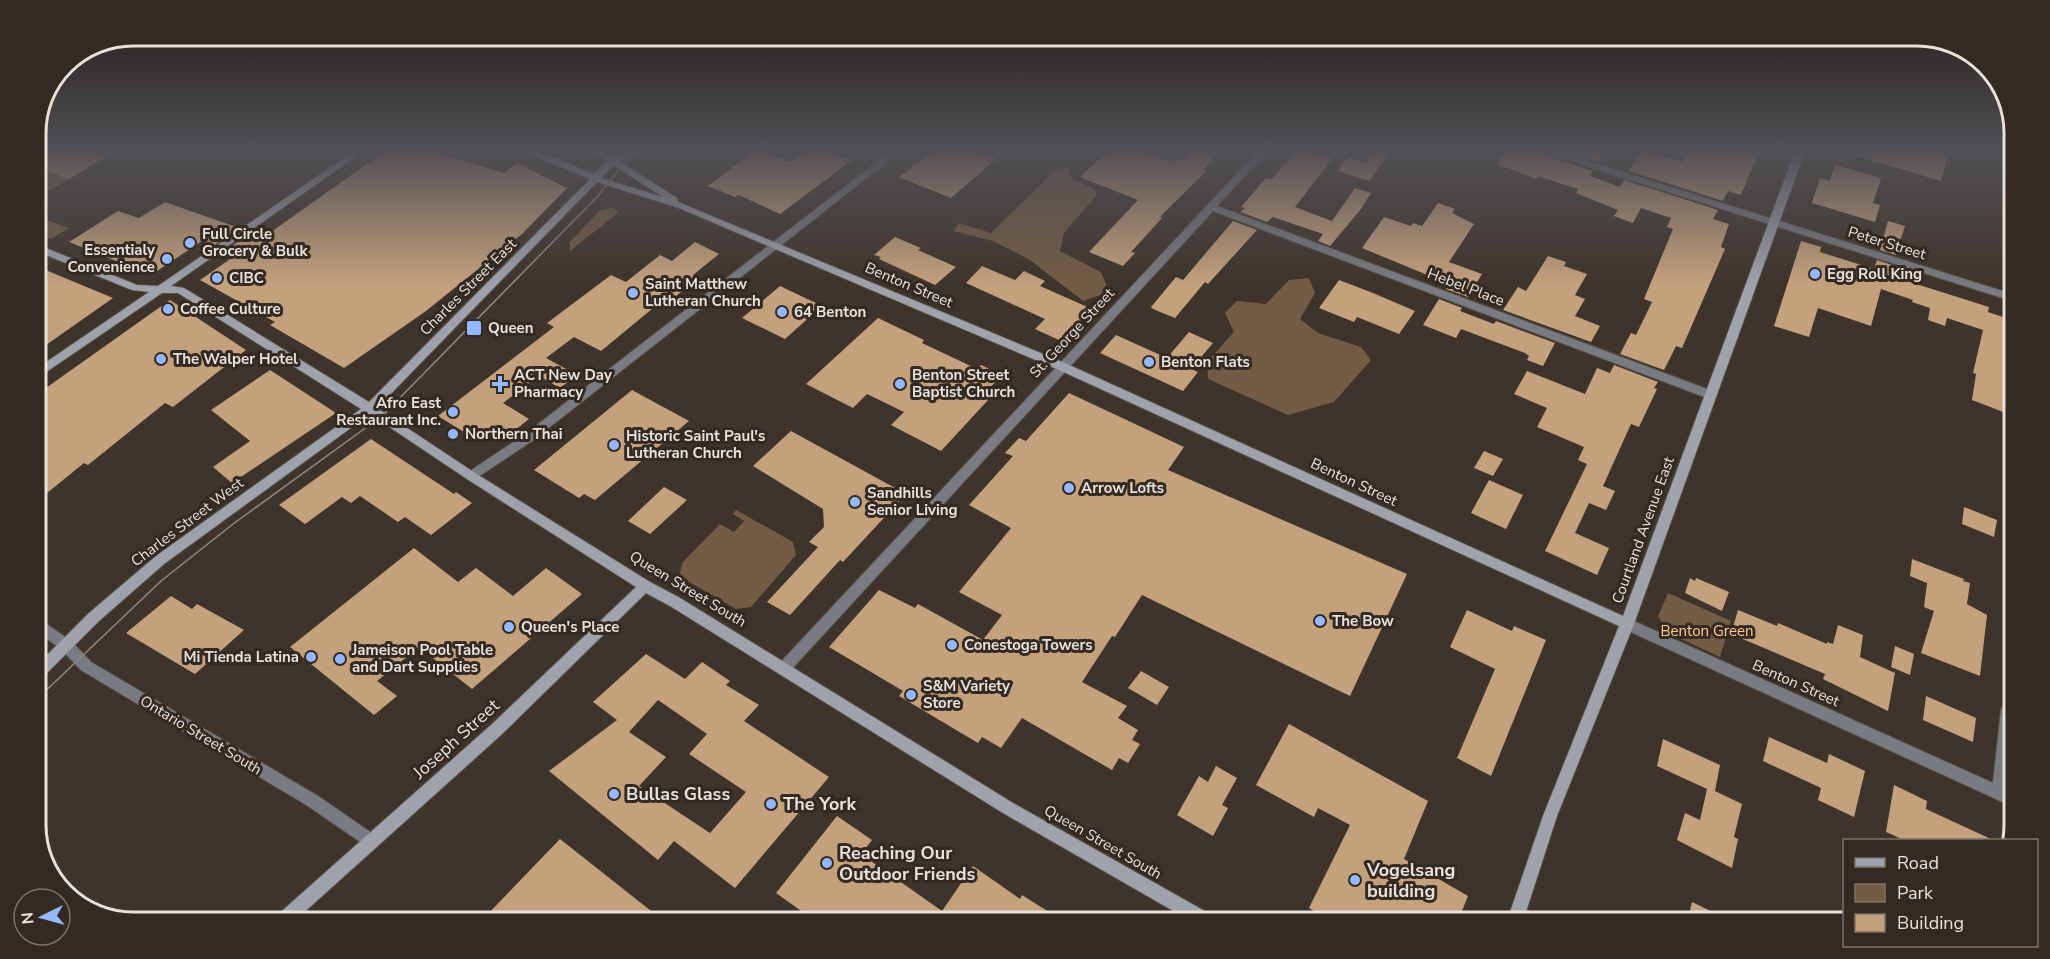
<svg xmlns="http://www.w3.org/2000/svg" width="2050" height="959" font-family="'Nunito Sans',sans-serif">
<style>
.green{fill:#735c45}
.building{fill:#c4a17d;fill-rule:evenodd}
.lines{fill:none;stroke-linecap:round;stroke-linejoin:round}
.street-casing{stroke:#595047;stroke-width:2}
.secondary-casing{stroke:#595047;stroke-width:2}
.street{fill:#787b81;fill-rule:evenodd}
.secondary{fill:#9da2ab;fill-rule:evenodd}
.tram{stroke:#908880;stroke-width:1.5}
.poi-dot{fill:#95b7fd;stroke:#342a21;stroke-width:2}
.labels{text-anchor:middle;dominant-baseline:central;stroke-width:6;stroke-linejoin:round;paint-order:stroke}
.poi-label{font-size:15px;font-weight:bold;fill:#e8e1db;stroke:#342a21;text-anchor:start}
.street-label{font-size:15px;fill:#e8e1db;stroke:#342a21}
.park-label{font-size:15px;fill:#ffca92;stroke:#342a21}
.near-street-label{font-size:18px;fill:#e8e1db;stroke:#342a21}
.near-poi-label{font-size:18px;font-weight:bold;fill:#e8e1db;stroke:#342a21;text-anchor:start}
.rim{fill:none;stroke:#e8e1db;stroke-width:3}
</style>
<rect width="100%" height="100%" fill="#3e342b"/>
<g class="green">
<path d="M 36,167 L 69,179 L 36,199 Z"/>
<path d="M 1067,167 L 1072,179 L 1094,189 L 1097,195 L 1064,233 L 1060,251 L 1101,272 L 1109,292 L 1083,301 L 1030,260 L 993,241 L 954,231 L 959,223 L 991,233 L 1054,171 Z"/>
<path d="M 613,208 L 619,212 L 570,251 L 570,242 L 600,210 Z"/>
<path d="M 36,216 L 69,228 L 51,239 L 36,233 Z"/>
<path d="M 1309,278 L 1315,293 L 1300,319 L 1318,333 L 1361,347 L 1371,360 L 1334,402 L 1288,415 L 1208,379 L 1207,362 L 1234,332 L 1225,313 L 1237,301 L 1266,304 L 1289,280 Z"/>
<path d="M 736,510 L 793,542 L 796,555 L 751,607 L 736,609 L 679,576 L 683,562 L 720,524 L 734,532 L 744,521 L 733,514 Z"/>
<path d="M 1668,593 L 1731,621 L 1720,657 L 1668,633 L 1658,616 Z"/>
</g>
<g class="building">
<path d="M 46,151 L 116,151 L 69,179 L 36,167 L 36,157 Z"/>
<path d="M 385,151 L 432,151 L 504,173 L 517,163 L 567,188 L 523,233 L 426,311 L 344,368 L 270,325 L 275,322 L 200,280 L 236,255 L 225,251 L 252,232 L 264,237 Z"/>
<path d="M 755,151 L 763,151 L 790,162 L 806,151 L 828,151 L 851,161 L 780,214 L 739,195 L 735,197 L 708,186 Z"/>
<path d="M 934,151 L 973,151 L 996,159 L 951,198 L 899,177 Z"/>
<path d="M 1109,151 L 1142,151 L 1171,162 L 1175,159 L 1182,161 L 1192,151 L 1220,151 L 1203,170 L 1206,171 L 1160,217 L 1162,218 L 1131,252 L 1135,253 L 1123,266 L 1089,252 L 1138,200 L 1080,177 Z"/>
<path d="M 1296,151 L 1306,151 L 1332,159 L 1295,207 L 1332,221 L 1355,188 L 1371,193 L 1361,209 L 1330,246 L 1318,241 L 1323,234 L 1273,217 L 1267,222 L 1240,212 L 1245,208 L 1241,207 L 1266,178 L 1272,179 Z"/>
<path d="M 1373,151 L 1391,151 L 1369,181 L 1338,171 L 1348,157 L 1364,162 Z"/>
<path d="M 1505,151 L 1542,151 L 1544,155 L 1593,171 L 1590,176 L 1620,187 L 1624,180 L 1718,210 L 1713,219 L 1729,224 L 1721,247 L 1725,249 L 1682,348 L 1676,346 L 1664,370 L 1620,354 L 1631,333 L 1636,335 L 1652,302 L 1644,299 L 1673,229 L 1667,227 L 1671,218 L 1641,208 L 1633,223 L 1614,216 L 1618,210 L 1576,193 L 1578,189 L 1538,176 L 1537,179 L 1497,164 Z"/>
<path d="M 1562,151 L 1604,151 L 1598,162 Z"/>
<path d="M 1640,151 L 1683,162 L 1685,151 L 1759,151 L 1741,195 L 1728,191 L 1723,201 L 1629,171 Z"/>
<path d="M 1854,151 L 1949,151 L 1941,181 L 1854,155 Z"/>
<path d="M 1835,165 L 1881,178 L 1873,203 L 1880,205 L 1875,222 L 1812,203 L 1820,178 L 1830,181 Z"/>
<path d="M 165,202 L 239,228 L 213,246 L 202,241 L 151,275 L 69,242 L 118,211 L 139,218 Z"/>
<path d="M 1438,203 L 1455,209 L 1452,213 L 1474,224 L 1449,262 L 1482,274 L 1468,297 L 1446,289 L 1449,284 L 1362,248 L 1384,217 L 1411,226 L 1413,223 L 1422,226 Z"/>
<path d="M 1233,221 L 1257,230 L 1208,284 L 1205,282 L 1175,318 L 1153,309 L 1151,307 L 1176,277 L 1183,280 Z"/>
<path d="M 1888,221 L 1905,226 L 1896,255 L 1880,250 Z"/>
<path d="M 895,237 L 921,248 L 918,250 L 956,267 L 935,285 L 879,259 L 881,257 L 874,255 Z"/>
<path d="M 1801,241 L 1821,247 L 1820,252 L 1874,269 L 1877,260 L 1892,265 L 1889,274 L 1894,277 L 1989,307 L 1988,312 L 2012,320 L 2011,415 L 1972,400 L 1976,374 L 1973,373 L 1983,330 L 1947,318 L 1945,326 L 1928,320 L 1930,308 L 1912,302 L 1913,300 L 1881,289 L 1871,326 L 1818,308 L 1809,337 L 1774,326 Z"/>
<path d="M 695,242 L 719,254 L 693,275 L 698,278 L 664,306 L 658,304 L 601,351 L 574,337 L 546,358 L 577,375 L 560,388 L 539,376 L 503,403 L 529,419 L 500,442 L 473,425 L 464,432 L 438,416 L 554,327 L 547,323 L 611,275 L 626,282 L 660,255 L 672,261 Z"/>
<path d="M 1548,256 L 1566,262 L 1564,266 L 1587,274 L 1575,295 L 1585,299 L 1575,316 L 1600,326 L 1591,342 L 1503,310 L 1518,287 L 1526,291 Z"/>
<path d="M 36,266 L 113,298 L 36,352 Z"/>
<path d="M 982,266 L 1015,280 L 1024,271 L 1045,281 L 1040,286 L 1092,309 L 1061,341 L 1035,329 L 1045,319 L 966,283 Z"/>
<path d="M 1339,280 L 1373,293 L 1415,311 L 1399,334 L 1357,317 L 1354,322 L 1319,308 Z"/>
<path d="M 780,286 L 822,306 L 785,339 L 742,318 Z"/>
<path d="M 1439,299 L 1462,308 L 1460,311 L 1494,324 L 1496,321 L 1555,343 L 1543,366 L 1527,360 L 1529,356 L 1525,353 L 1461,329 L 1456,338 L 1423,325 Z"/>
<path d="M 170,300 L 246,350 L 173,407 L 165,403 L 88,465 L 84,463 L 36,502 L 36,395 Z"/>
<path d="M 878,318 L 924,340 L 922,343 L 977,369 L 981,365 L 1002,375 L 982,396 L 989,399 L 941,451 L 891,425 L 904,412 L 867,394 L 853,408 L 806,384 Z"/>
<path d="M 1189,332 L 1213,343 L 1191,369 L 1198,372 L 1183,391 L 1100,353 L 1116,335 L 1167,358 Z"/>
<path d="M 1614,365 L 1658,382 L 1654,388 L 1657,389 L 1639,427 L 1631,424 L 1603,486 L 1615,491 L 1606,510 L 1589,503 L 1575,533 L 1609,548 L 1597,575 L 1545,551 L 1587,464 L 1578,460 L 1584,447 L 1537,427 L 1547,408 L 1514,394 L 1527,371 L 1585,394 L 1597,368 L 1610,373 Z"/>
<path d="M 270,370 L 336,413 L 232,483 L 213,467 L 250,441 L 211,410 Z"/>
<path d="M 632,390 L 689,421 L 595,500 L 584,494 L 579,498 L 534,470 Z"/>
<path d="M 1069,393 L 1184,447 L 1168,470 L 1407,574 L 1350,696 L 1142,595 L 1115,637 L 1112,636 L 1082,682 L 1127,706 L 1118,718 L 1138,730 L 1132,740 L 1140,744 L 1128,763 L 1119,758 L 1112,770 L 1022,718 L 1001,748 L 982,737 L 978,743 L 899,696 L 903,691 L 829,647 L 879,590 L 915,608 L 918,604 L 983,640 L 1002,615 L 959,592 L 1011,528 L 969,505 L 1013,456 L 1005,453 L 1019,438 L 1026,441 Z"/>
<path d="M 791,431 L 906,494 L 843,562 L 840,560 L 790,615 L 767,602 L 818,547 L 809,542 L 824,527 L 823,509 L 753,466 Z"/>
<path d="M 371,439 L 454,494 L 456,492 L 472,503 L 431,535 L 405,517 L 398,522 L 360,496 L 351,503 L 342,497 L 305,524 L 279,505 Z"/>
<path d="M 1484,451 L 1503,459 L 1493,476 L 1474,468 Z"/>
<path d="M 1489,480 L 1523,495 L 1506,529 L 1471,513 Z"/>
<path d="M 664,487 L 687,500 L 650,534 L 628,521 Z"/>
<path d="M 1964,507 L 1997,520 L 1994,537 L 1962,524 Z"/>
<path d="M 414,548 L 458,582 L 476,568 L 513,596 L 546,568 L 582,594 L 472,689 L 419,647 L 377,681 L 397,696 L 374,715 L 290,647 Z"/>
<path d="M 1912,559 L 1964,579 L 1963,581 L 1970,583 L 1967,604 L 1987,615 L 1980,676 L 1921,653 L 1934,611 L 1924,607 L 1927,583 L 1910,576 Z"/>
<path d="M 1690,578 L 1695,581 L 1696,578 L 1729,592 L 1722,611 L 1685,593 Z"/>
<path d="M 171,596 L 192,609 L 197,604 L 244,630 L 195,674 L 126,633 Z"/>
<path d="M 1467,610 L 1512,631 L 1514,626 L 1546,640 L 1491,776 L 1457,758 L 1495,669 L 1450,647 Z"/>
<path d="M 1738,610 L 1777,626 L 1778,623 L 1827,644 L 1827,642 L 1833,644 L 1838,625 L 1863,635 L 1860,657 L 1895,673 L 1888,711 L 1823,679 L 1825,674 L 1731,634 Z"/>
<path d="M 1895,646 L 1914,654 L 1910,675 L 1891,667 Z"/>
<path d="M 646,654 L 685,679 L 702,662 L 730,681 L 726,685 L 759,705 L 744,721 L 829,777 L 735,888 L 674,841 L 658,860 L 549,771 L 617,720 L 593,702 ZM 658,700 L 707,734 L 689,754 L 746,792 L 710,833 L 639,786 L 666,757 L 629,732 Z"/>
<path d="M 1141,671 L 1169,687 L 1157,705 L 1128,688 Z"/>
<path d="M 1926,696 L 1976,718 L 1973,742 L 1923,720 Z"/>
<path d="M 1289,724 L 1428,801 L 1404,859 L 1468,896 L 1458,921 L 1330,921 L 1309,908 L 1350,825 L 1318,808 L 1314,817 L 1256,785 Z"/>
<path d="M 1769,737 L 1827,763 L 1829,754 L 1865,771 L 1854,817 L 1818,800 L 1821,788 L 1763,761 Z"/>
<path d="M 1663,739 L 1720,765 L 1715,791 L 1742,804 L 1734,837 L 1738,839 L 1732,868 L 1677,840 L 1685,813 L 1700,820 L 1707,789 L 1657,766 Z"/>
<path d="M 1216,766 L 1237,778 L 1222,805 L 1228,808 L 1213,836 L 1177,815 L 1199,776 L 1208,782 Z"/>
<path d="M 1894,785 L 1927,801 L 1926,809 L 1993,840 L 1904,840 L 1886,832 Z"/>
<path d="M 837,816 L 872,840 L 861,854 L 942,911 L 973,866 L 1020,899 L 1022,895 L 1060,919 L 811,918 L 776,893 Z"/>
<path d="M 560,839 L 660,918 L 485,917 Z"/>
<path d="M 1692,902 L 1733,922 L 1687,922 Z"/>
</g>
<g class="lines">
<g class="street-casing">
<g id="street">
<path d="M 891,151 L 901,151 L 532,441 L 475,479 L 467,479 L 465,476 L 467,473 L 524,435 Z"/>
<path d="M 1258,151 L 1268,151 L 1217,206 L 1715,392 L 1717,395 L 1715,398 L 1707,398 L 1213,211 L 788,673 L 783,675 L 778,673 L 776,669 L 778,665 Z"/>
<path d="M 1544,151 L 1556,151 L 2012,294 L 2012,301 L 1545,153 Z"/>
<path d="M 36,617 L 71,641 L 91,662 L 318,796 L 376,836 L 379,841 L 376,846 L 371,848 L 366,846 L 308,806 L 81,670 L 61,649 L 36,631 Z"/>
<path d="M 1627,618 L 1993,783 L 2001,710 L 2003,706 L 2008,704 L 2007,804 L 1622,628 L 1620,624 L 1622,620 Z"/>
</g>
</g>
<g class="secondary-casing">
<path id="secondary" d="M 354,151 L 364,151 L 171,286 L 184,288 L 369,402 L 590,179 L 527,153 L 526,151 L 537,151 L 594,174 L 606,161 L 593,151 L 603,151 L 609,154 L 610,151 L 618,151 L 618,155 L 629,151 L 640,151 L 639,153 L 619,161 L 677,198 L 678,202 L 1067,364 L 1623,616 L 1795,151 L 1805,151 L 1634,624 L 1557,816 L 1523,921 L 1507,921 L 1543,816 L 1619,626 L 1059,370 L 679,208 L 597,182 L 377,408 L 475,473 L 650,582 L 680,598 L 1013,803 L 1210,914 L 1212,920 L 1189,920 L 1003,813 L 670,606 L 646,593 L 501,735 L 300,916 L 281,916 L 283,910 L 491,725 L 636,587 L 467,479 L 370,414 L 164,564 L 99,621 L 41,679 L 36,681 L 36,666 L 89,613 L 156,556 L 361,409 L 178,293 L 162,293 L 36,379 L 36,369 L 149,292 L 132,290 L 36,251 L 36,244 L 137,285 L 158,286 ZM 613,165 L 663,197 L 601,178 Z"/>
</g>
<use href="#street" class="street"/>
<use href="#secondary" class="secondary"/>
<path class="tram" d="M 36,700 L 161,581 L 233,524 L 382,416 L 597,197 L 634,151"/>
</g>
<linearGradient id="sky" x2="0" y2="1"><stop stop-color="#221d18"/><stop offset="0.53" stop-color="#525055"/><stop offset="1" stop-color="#525055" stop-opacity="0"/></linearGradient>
<rect width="2050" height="285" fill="url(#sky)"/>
<g class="poi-dot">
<circle cx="190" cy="243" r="6"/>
<circle cx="167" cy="259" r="6"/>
<circle cx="1815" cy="274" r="6"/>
<circle cx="217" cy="278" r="6"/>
<circle cx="633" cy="293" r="6"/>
<circle cx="168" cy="309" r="6"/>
<circle cx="782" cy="312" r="6"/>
<rect x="466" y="320" width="16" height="16" rx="3"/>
<circle cx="161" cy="359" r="6"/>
<circle cx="1149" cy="362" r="6"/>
<path d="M497 375h6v6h6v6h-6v6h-6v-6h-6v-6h6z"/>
<circle cx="900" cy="384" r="6"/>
<circle cx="453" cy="412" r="6"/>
<circle cx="453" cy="434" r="6"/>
<circle cx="614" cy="445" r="6"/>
<circle cx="1069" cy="488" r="6"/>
<circle cx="855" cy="502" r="6"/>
<circle cx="1320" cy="621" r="6"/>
<circle cx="509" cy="627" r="6"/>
<circle cx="952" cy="645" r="6"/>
<circle cx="311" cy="657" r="6"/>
<circle cx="340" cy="659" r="6"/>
<circle cx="911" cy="695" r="6"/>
<circle cx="614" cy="794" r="6"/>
<circle cx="771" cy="804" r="6"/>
<circle cx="827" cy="863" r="6"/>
<circle cx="1355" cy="880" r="6"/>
</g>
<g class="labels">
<g class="poi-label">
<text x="202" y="234">Full Circle<tspan x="202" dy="17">Grocery &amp; Bulk</tspan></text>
<text x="155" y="250" text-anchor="end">Essentialy<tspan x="155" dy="17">Convenience</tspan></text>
<text x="1827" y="274">Egg Roll King</text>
<text x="229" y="278">CIBC</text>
<text x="645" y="284">Saint Matthew<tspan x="645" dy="17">Lutheran Church</tspan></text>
<text x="180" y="309">Coffee Culture</text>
<text x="794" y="312">64 Benton</text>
<text x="488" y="328">Queen</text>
<text x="173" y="359">The Walper Hotel</text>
<text x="1161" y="362">Benton Flats</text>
<text x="514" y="375">ACT New Day<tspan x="514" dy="17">Pharmacy</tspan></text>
<text x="912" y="375">Benton Street<tspan x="912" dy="17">Baptist Church</tspan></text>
<text x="441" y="403" text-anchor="end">Afro East<tspan x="441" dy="17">Restaurant Inc.</tspan></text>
<text x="465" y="434">Northern Thai</text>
<text x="626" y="436">Historic Saint Paul's<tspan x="626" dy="17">Lutheran Church</tspan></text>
<text x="1081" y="488">Arrow Lofts</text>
<text x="867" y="493">Sandhills<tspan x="867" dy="17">Senior Living</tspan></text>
<text x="1332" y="621">The Bow</text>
<text x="521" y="627">Queen's Place</text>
<text x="964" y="645">Conestoga Towers</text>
<text x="352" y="650">Jameison Pool Table<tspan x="352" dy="17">and Dart Supplies</tspan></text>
<text x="299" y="657" text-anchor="end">Mi Tienda Latina</text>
<text x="923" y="686">S&amp;M Variety<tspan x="923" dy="17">Store</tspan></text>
</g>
<g class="street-label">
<text transform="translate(1887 243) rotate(17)">Peter Street</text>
<text transform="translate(909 285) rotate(23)">Benton Street</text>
<text transform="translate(468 287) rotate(-45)">Charles Street East</text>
<text transform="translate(1466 287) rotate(21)">Hebel Place</text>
<text transform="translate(1072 333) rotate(-47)">St. George Street</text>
<text transform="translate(1354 482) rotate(25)">Benton Street</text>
<text transform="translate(187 522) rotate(-37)">Charles Street West</text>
<text transform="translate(1643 530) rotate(-70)">Courtland Avenue East</text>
<text transform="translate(688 589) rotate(31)">Queen Street South</text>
<text transform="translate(1796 683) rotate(24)">Benton Street</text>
<text transform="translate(201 735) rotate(31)">Ontario Street South</text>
<text transform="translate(1103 842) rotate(30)">Queen Street South</text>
</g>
<g class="park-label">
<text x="1707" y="631">Benton Green</text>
</g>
<g class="near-street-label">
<text transform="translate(456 739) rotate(-42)">Joseph Street</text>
</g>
<g class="near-poi-label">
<text x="626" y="794">Bullas Glass</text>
<text x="783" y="804">The York</text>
<text x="839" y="853">Reaching Our<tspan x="839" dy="21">Outdoor Friends</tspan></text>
<text x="1367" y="870">Vogelsang<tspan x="1367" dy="21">building</tspan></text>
</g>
</g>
<path d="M0 0H2050V959H0ZM133 46H1917A87 87 0 0 1 2004 133V825A87 87 0 0 1 1917 912H133A87 87 0 0 1 46 825V133A87 87 0 0 1 133 46Z" fill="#342a21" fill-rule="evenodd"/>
<path class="rim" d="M133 46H1917A87 87 0 0 1 2004 133V825A87 87 0 0 1 1917 912H133A87 87 0 0 1 46 825V133A87 87 0 0 1 133 46Z"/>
<rect x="1843" y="839" width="195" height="108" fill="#342a21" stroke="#7c736b" stroke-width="1.5"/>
<rect x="1855" y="858" width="30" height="9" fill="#9da2ab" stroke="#7c736b" stroke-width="1.5"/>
<text x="1897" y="869" font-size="18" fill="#e8e1db">Road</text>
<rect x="1855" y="884" width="30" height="18" fill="#735c45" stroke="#7c736b" stroke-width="1.5"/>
<text x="1897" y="899" font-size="18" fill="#e8e1db">Park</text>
<rect x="1855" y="914" width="30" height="18" fill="#c4a17d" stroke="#7c736b" stroke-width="1.5"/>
<text x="1897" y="929" font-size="18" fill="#e8e1db">Building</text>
<g transform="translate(42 917) rotate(265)"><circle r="28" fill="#342a21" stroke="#7c736b" stroke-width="1.5"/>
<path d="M0-4.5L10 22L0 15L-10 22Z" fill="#95b7fd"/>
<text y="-9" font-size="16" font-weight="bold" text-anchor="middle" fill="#e8e1db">N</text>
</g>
</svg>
